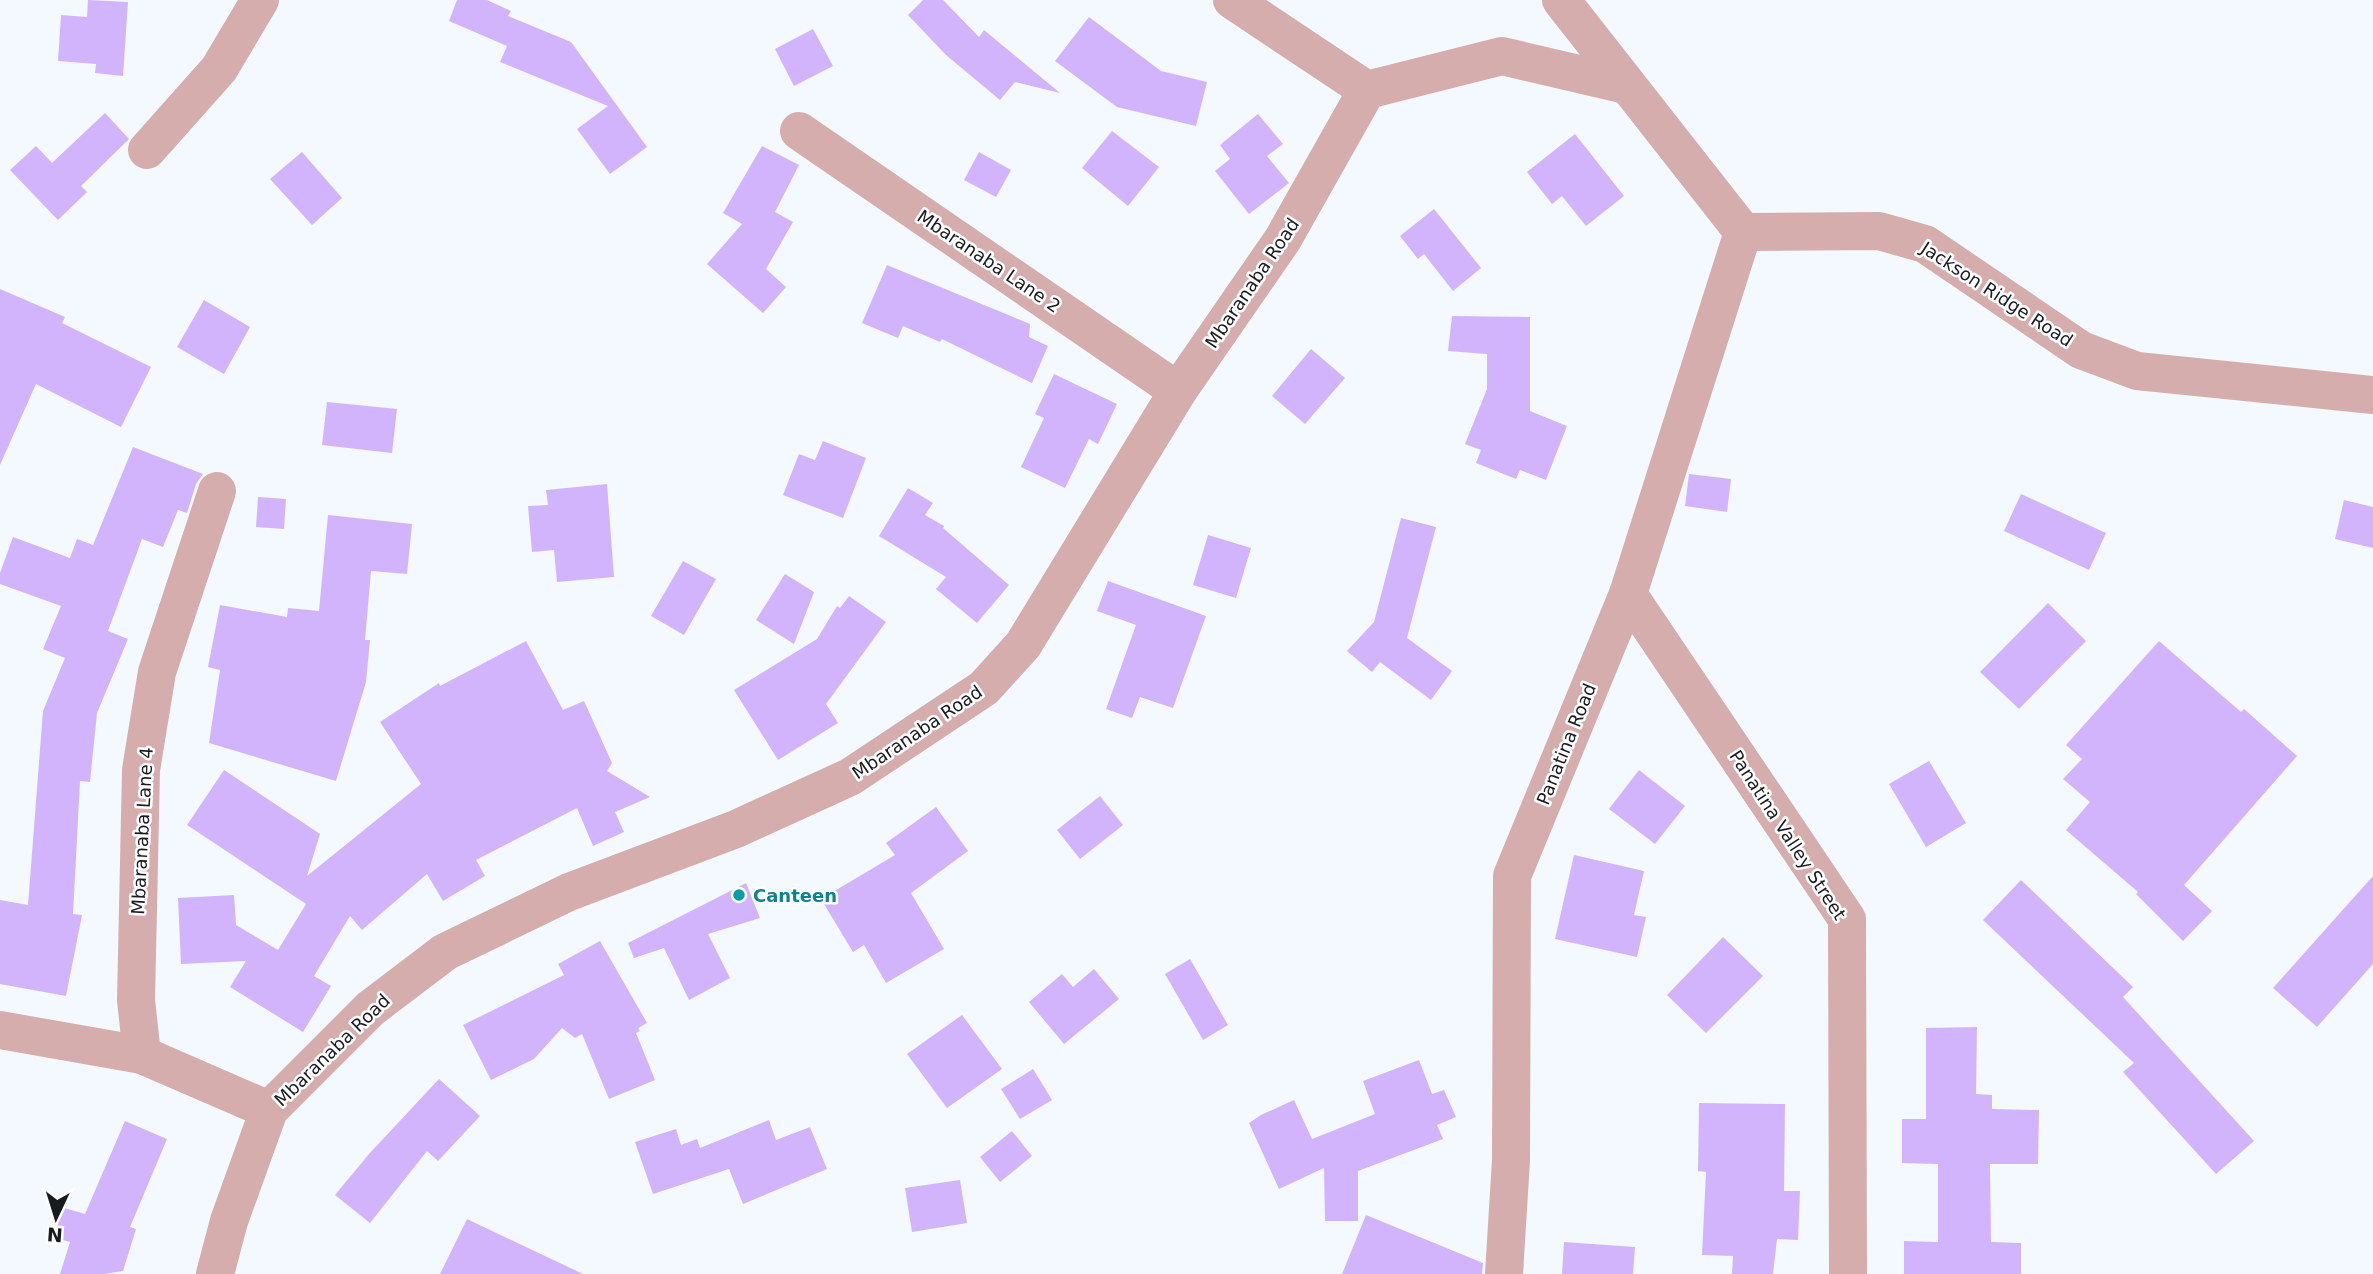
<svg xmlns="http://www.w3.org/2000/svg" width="2373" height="1274" font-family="'DejaVu Sans',sans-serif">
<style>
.building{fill:#d2b4fd}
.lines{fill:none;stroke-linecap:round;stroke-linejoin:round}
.minor{stroke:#d5adad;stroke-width:38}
.culture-dot{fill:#0f9aa8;stroke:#fff;stroke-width:2.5}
.labels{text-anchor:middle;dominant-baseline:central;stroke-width:5;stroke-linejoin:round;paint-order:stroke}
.street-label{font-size:18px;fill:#171b1e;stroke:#fff}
.culture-label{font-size:18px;font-weight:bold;fill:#0d838f;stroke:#fff;text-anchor:start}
</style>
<rect width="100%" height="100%" fill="#f3f9fe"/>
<g class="building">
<path d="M 88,0 L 128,2 L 123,76 L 95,73 L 96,64 L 58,61 L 61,15 L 87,17 Z"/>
<path d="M 457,0 L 487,0 L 511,11 L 508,16 L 571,42 L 647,147 L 610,174 L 577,129 L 608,106 L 500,62 L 507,46 L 449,21 Z"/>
<path d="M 923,0 L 943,0 L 979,37 L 984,30 L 1060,93 L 1015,82 L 1000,100 L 946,55 L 908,15 Z"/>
<path d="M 1089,17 L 1161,71 L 1207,82 L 1196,126 L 1117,107 L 1055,61 Z"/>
<path d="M 813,29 L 833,66 L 794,86 L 775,49 Z"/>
<path d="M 105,113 L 129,139 L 81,186 L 87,192 L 58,220 L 10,170 L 36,146 L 52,163 Z"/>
<path d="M 1258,114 L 1283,144 L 1267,156 L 1289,183 L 1249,214 L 1215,171 L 1230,159 L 1220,145 Z"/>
<path d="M 1112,131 L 1159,167 L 1128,206 L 1082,168 Z"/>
<path d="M 1575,134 L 1624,196 L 1586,226 L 1562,196 L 1552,204 L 1527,172 Z"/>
<path d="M 762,146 L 799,165 L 775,212 L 793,222 L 766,269 L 786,287 L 763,313 L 707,264 L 742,224 L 723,213 Z"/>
<path d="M 302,152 L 342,198 L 312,225 L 270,179 Z"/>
<path d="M 979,152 L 1011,170 L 996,197 L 964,180 Z"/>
<path d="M 1434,209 L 1481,268 L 1453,291 L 1424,254 L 1418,259 L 1400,236 Z"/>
<path d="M 887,265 L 1030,324 L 1029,337 L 1048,346 L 1032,383 L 942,339 L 940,342 L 903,326 L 898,338 L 862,323 Z"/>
<path d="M 0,289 L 65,317 L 62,323 L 151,367 L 121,427 L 36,384 L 0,465 Z"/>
<path d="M 204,300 L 250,327 L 224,374 L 177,347 Z"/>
<path d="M 1452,316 L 1530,317 L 1530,411 L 1567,426 L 1546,480 L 1520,470 L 1516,479 L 1476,463 L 1481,450 L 1465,444 L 1487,389 L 1487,354 L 1448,351 Z"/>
<path d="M 1311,349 L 1345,378 L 1305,424 L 1272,396 Z"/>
<path d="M 1054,374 L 1117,404 L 1098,444 L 1089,439 L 1065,488 L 1021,467 L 1044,418 L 1035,414 Z"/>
<path d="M 327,402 L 397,409 L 392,453 L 322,445 Z"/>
<path d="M 823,441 L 866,458 L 843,518 L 783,495 L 799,454 L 815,460 Z"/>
<path d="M 133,447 L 203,474 L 196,484 L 187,513 L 178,510 L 163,547 L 142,539 L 108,631 L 128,639 L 97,713 L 90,782 L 80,781 L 73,914 L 82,915 L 66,996 L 0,984 L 0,900 L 28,905 L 43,711 L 65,658 L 43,649 L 61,606 L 0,584 L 0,573 L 13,537 L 70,558 L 77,539 L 93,545 Z"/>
<path d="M 1689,474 L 1731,479 L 1727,512 L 1685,506 Z"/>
<path d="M 607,484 L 614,577 L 557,582 L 554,550 L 532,552 L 528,506 L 548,505 L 546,490 Z"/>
<path d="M 908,488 L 933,503 L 925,515 L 944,526 L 943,528 L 1009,585 L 977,623 L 936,589 L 946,577 L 879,536 Z"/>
<path d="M 2021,494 L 2106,533 L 2089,570 L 2004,531 Z"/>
<path d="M 258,497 L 286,499 L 284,529 L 256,527 Z"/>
<path d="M 2344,500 L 2373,507 L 2373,548 L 2335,539 Z"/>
<path d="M 328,515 L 412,524 L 407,574 L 371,571 L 365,640 L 370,640 L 366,682 L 336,781 L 209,743 L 220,670 L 208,667 L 220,605 L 287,617 L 288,608 L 319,611 Z"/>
<path d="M 1401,518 L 1436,527 L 1407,638 L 1452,671 L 1431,700 L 1380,662 L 1372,672 L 1347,651 L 1374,622 Z"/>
<path d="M 1208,535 L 1251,548 L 1236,598 L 1193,585 Z"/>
<path d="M 683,561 L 716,579 L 684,635 L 651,616 Z"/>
<path d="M 785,574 L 814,592 L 794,644 L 756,620 Z"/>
<path d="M 1108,581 L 1206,616 L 1173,708 L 1140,697 L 1132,718 L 1106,709 L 1136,625 L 1097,611 Z"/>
<path d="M 849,596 L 886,622 L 826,704 L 838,723 L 778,760 L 734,690 L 817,639 L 837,606 L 840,608 Z"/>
<path d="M 2048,603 L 2086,641 L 2019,709 L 1980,672 Z"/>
<path d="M 526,641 L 563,710 L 584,701 L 612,763 L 607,771 L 650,797 L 615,812 L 624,832 L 593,846 L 577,808 L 476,860 L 485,876 L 443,901 L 427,874 L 362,930 L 350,916 L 314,976 L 331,986 L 303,1032 L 230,987 L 246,961 L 181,964 L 178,898 L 234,895 L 236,925 L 278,950 L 306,904 L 187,825 L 224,770 L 320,834 L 307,876 L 421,784 L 380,722 L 439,683 L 440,686 Z"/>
<path d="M 2159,641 L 2241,712 L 2244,709 L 2297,756 L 2184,885 L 2212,911 L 2183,941 L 2136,894 L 2138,892 L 2066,830 L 2090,802 L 2063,779 L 2082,759 L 2066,745 Z"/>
<path d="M 1929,761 L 1966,823 L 1926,847 L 1889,784 Z"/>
<path d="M 1639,770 L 1685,806 L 1655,844 L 1609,809 Z"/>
<path d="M 1100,796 L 1123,825 L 1080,859 L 1057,830 Z"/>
<path d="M 936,807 L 968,851 L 911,893 L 944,949 L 886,983 L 864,945 L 853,952 L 821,899 L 895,855 L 886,843 Z"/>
<path d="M 1574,855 L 1644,871 L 1634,915 L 1646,917 L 1637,957 L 1555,939 Z"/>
<path d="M 2373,876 L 2373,964 L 2317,1027 L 2273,988 Z"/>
<path d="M 2021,880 L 2133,987 L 2123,997 L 2254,1141 L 2216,1174 L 2123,1072 L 2134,1063 L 1983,920 Z"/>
<path d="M 746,883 L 760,918 L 708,934 L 730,978 L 689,1000 L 664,948 L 634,958 L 628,943 Z"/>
<path d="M 1723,937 L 1763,976 L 1706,1033 L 1667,995 Z"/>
<path d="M 600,941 L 647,1023 L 638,1028 L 640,1031 L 636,1033 L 655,1080 L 609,1099 L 582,1034 L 575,1038 L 562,1028 L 534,1059 L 491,1080 L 463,1025 L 564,975 L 558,964 Z"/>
<path d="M 1190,959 L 1228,1025 L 1203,1040 L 1165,974 Z"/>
<path d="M 1094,969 L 1119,999 L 1064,1044 L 1029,1002 L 1062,974 L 1073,987 Z"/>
<path d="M 962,1015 L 1002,1069 L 947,1108 L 907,1054 Z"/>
<path d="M 1977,1027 L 1976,1094 L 1992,1095 L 1992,1109 L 2039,1110 L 2038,1164 L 1990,1164 L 1991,1242 L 2021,1243 L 2021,1274 L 1904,1274 L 1904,1241 L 1938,1242 L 1938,1164 L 1902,1163 L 1902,1119 L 1926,1119 L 1926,1028 Z"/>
<path d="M 1419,1060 L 1432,1094 L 1444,1090 L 1456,1117 L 1437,1125 L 1443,1139 L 1358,1171 L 1358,1221 L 1325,1221 L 1324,1168 L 1279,1189 L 1249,1123 L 1261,1115 L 1294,1100 L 1312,1139 L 1375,1114 L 1363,1081 Z"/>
<path d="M 1033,1069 L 1052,1100 L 1020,1119 L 1001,1089 Z"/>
<path d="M 439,1079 L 480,1116 L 438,1161 L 427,1151 L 370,1223 L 335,1195 L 369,1154 Z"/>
<path d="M 1699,1103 L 1785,1104 L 1784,1191 L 1800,1191 L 1798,1240 L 1777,1239 L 1773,1274 L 1732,1274 L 1733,1256 L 1702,1255 L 1706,1172 L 1698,1171 Z"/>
<path d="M 769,1120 L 776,1140 L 810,1127 L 827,1169 L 743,1204 L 729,1169 L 653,1194 L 635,1142 L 676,1129 L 681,1145 L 697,1139 L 700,1148 Z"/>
<path d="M 125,1121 L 167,1139 L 130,1227 L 136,1229 L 123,1271 L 104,1274 L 60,1274 L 70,1242 L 52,1237 L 61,1207 L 85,1214 Z"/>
<path d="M 1012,1131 L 1032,1156 L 1000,1182 L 980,1157 Z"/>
<path d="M 960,1180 L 967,1223 L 912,1232 L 905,1188 Z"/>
<path d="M 1366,1215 L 1483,1263 L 1482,1274 L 1342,1274 Z"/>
<path d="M 467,1219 L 583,1274 L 440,1274 Z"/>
<path d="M 1564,1242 L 1635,1247 L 1633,1274 L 1562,1274 Z"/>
</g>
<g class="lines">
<g class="minor">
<path d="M 1232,0 L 1367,90"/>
<path d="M 1561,0 L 1743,232"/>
<path d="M 799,131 L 1178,391"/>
<path d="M 147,150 L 219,69 L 260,0"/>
<path d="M 1743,232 L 1879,231 L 1925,244 L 2081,350 L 2137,371 L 2373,395"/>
<path d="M 1628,594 L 1847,919 L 1848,1274"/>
<path d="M 0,1030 L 142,1055 L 269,1110"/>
<path d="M 142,1055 L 136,1000 L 141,770 L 157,672 L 217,491"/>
<path d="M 215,1274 L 229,1221 L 269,1110 L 370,1009 L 445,952 L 569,892 L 736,829 L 850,777 L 984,688 L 1023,645 L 1178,391 L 1283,239 L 1367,90 L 1502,56 L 1626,85"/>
<path d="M 1504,1274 L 1511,1160 L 1512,876 L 1628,594 L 1743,232"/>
</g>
</g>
<circle class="culture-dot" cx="739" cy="895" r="7"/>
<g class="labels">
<g class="street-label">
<text transform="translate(989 261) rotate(34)">Mbaranaba Lane 2</text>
<text transform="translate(1252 283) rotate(-56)">Mbaranaba Road</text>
<text transform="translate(1997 294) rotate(33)">Jackson Ridge Road</text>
<text transform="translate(917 732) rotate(-34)">Mbaranaba Road</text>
<text transform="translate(1566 744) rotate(-68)">Panatina Road</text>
<text transform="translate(142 831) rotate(-87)">Mbaranaba Lane 4</text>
<text transform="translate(1788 835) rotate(57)">Panatina Valley Street</text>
<text transform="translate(332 1050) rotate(-44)">Mbaranaba Road</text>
</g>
<g class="culture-label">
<text x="753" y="895">Canteen</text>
</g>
</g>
<g transform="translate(56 1218) rotate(184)" stroke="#ffffff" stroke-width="5" paint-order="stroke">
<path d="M0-5L12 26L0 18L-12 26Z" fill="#171b1e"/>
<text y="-10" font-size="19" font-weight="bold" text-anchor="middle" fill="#171b1e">N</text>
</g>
</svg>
